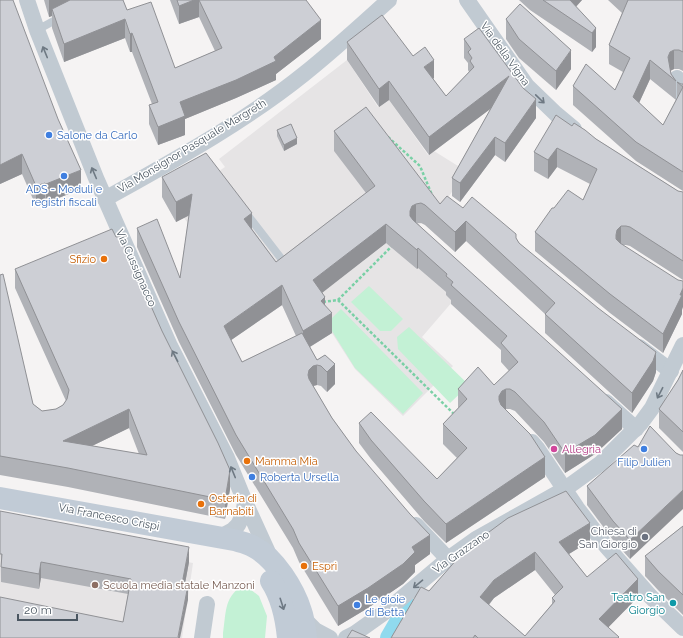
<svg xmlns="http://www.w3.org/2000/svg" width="683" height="638" font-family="Raleway,sans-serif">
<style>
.education{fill:#e6e4e5}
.green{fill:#c3f1d5}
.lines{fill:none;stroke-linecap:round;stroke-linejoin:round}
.canal{stroke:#90daee;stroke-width:20}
.path{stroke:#7ad0a6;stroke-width:2.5;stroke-dasharray:3 2;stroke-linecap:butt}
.lane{stroke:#c1cad2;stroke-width:8}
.street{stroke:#c1cad2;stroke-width:16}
.secondary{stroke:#c1cbd6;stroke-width:22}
.wall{fill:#b0b2b7;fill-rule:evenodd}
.shaded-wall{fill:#909195}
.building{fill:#cdcfd5;stroke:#909195;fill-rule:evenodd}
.oneway{stroke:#6e7983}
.oneway2{stroke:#6e7984}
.shop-dot{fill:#3f7fe0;stroke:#fff;stroke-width:1.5}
.food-dot{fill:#e8710a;stroke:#fff;stroke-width:1.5}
.hotel-dot{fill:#d1479c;stroke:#fff;stroke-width:1.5}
.worship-dot{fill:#6b7280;stroke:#fff;stroke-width:1.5}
.education-dot{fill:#8d6e63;stroke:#fff;stroke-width:1.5}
.culture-dot{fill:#0f9aa8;stroke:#fff;stroke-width:1.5}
.labels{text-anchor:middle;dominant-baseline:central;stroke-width:3;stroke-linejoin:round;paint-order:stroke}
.street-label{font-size:11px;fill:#4a5661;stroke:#fff}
.shop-label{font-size:11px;fill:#366cbe;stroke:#fff;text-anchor:start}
.food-label{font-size:11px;fill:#c56008;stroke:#fff;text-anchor:start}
.hotel-label{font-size:11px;fill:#b23c85;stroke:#fff;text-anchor:start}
.worship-label{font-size:11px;fill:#5b616d;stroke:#fff;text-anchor:end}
.education-label{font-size:11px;fill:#785e54;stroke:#fff;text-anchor:start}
.culture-label{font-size:11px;fill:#0d838f;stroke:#fff;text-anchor:end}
</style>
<rect width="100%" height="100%" fill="#f5f3f3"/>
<g class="education">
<path d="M 347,60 L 378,107 L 389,100 L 428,155 L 434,151 L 466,171 L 431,223 L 427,219 L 411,231 L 417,269 L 418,268 L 447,293 L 453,301 L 422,337 L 453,366 L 403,416 L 355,369 L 332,333 L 321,320 L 296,335 L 282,305 L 264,318 L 231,281 L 184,218 L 176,222 L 162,197 L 210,177 L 225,167 L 219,159 Z"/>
<path d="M 10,529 L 193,563 L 182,638 L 0,638 L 0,569 Z"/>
</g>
<g class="green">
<path d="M 369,286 L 403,319 L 391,331 L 380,331 L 351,302 Z"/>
<path d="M 341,309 L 423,393 L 403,414 L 355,368 L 327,323 Z"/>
<path d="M 409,327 L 469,385 L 450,403 L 398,349 L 397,337 Z"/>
<path d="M 241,587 L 250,589 L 259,596 L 267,616 L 265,638 L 223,638 L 223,633 C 226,615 224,597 241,587 Z"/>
</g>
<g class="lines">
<path class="canal" d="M 390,638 L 408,607"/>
<g class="path">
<path d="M 388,137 L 420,166 L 432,195"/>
<path d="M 338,300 L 393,245"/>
<path d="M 323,302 L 338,300 L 455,415"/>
</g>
<g class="lane">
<path d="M 37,30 L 61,17"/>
<path d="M 246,213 L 280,257"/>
</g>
<g class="street">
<path d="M 27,0 L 37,30 L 96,178 L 170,346 L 227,458 L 245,502 L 243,515 L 238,525 L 233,530 L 218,538"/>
<path d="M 467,0 L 527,86 L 556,114 L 574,129"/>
<path d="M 677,78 L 680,91 L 683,94"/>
<path d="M 105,199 C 173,161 243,123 304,74 C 333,51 361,25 389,0"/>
<path d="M 639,347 L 671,371"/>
<path d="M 606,402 L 636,429"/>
<path d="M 532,442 L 537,448 L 577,508 L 606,546 L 651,597 L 683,628"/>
<path d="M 245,502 L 271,559"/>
<path d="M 416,525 L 448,559"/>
<path d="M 303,618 L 315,630 L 330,638"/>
<path d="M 202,638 L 207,604"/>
<path d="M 346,638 L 354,634 L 385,612 L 448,559 L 476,539 L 565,489 L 601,463 L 641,423 L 652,408 L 683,345"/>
</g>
<g class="secondary">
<path d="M 0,498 L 234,540 C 241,542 248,543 254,547 C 275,558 294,589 301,611 C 304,619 305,629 306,638"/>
<path d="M 271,581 C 282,598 286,617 288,638"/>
</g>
</g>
<g class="wall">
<path d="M 0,0 L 81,189 L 46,203 L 45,202 L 36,206 L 22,174 L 0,184 Z"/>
<path d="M 44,0 L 123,0 L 127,10 L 175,68 L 215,51 L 199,17 L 179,24 L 170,0 L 306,0 L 321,39 L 276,74 L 276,80 L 236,98 L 185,119 L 185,135 L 158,145 L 149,124 L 149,105 L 152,104 L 132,52 L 130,52 L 125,38 L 64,62 L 52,28 L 52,16 L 49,17 Z"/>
<path d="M 519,0 L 582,0 L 576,7 L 596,28 L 596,47 L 592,52 L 530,10 Z"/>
<path d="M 608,0 L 683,0 L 683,71 L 679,69 L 674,69 L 670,71 L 671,74 L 676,81 L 676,100 L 650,79 L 639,103 L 663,125 L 677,98 L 677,82 L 681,84 L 683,84 L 683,191 L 636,161 L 573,105 L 573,86 L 615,90 L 623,72 L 609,64 L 609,45 L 622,13 Z"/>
<path d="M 506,19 L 571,69 L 556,90 L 519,58 L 506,39 Z"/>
<path d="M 464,39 L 536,118 L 505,162 L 495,155 L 460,202 L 452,196 L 452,178 L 491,108 L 429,155 L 389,100 L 379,107 L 347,60 L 347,42 L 413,56 L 434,78 L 433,79 L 446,96 L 469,72 L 468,70 L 468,63 L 464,58 Z"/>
<path d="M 572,126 L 596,139 L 678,191 L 683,192 L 683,280 L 630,246 L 626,245 L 623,245 L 682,310 L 682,314 L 663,353 L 610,313 L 535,251 L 535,232 L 554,208 L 583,200 L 590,184 L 557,167 L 548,179 L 534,171 L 534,152 Z"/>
<path d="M 277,130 L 297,144 L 284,151 L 277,136 Z"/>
<path d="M 334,131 L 440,204 L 463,208 L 516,238 L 519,243 L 656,372 L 653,381 L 632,413 L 545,333 L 545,314 L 466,241 L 455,252 L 425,225 L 421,223 L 417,223 L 622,429 L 595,454 L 565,473 L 544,442 L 515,411 L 510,409 L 505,409 L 545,477 L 446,543 L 424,521 L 371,459 L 359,443 L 359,423 L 437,479 L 457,458 L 443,444 L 443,424 L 458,408 L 458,389 L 494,385 L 509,371 L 501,362 L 501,350 L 451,304 L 451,300 L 446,295 L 446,292 L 418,268 L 417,269 L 386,243 L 322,292 L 332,333 L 310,347 L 317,360 L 325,355 L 335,384 L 327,392 L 321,386 L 317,385 L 313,386 L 332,418 L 430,554 L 415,565 L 415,572 L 403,584 L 368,608 L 338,626 L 299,562 L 293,548 L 236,455 L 179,342 L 137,247 L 137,228 L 180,278 L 189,215 L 176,222 L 162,197 L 162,177 L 252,229 L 276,262 L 366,193 L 334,151 ZM 282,305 L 296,336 L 242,362 L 231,340 Z"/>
<path d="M 15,269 L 230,489 L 225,519 L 68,487 L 0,475 L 0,275 L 33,404 L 42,411 L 56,409 L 63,405 L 66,401 L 15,288 ZM 129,428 L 139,454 L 92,446 Z"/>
<path d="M 683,370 L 683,452 L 659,428 L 659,409 L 678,380 Z"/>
<path d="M 638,447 L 676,453 L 680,455 L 630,559 L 613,540 L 587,505 L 587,486 Z"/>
<path d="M 0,511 L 189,562 L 185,584 L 188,600 L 123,622 L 128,594 L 41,578 L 39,589 L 1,582 Z"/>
<path d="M 683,526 L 683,615 L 658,590 L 645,576 L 645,556 Z"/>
<path d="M 590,541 L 569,554 L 587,577 L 638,597 L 608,627 L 619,638 L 391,638 L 429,591 L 466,549 ZM 535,570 L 555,595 L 552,598 L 552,604 L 525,636 L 489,605 L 494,598 Z"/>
</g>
<g class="shaded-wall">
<path d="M 49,0 L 81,0 L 52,9 L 52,16 L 49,17 Z"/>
<path d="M 194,0 L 199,0 L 199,17 L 179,24 L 179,6 Z"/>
<path d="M 567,0 L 582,0 L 567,16 Z"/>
<path d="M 125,19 L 125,38 L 64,62 L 64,44 Z"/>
<path d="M 321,20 L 321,39 L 276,74 L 276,80 L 236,98 L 185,119 L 185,135 L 158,145 L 158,127 L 180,102 L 274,57 Z"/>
<path d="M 596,28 L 596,47 L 592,52 L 592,33 Z"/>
<path d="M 132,33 L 132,52 L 130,52 L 130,34 Z"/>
<path d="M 571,50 L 571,69 L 556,90 L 556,71 Z"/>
<path d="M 674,50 L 674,69 L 670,71 L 668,76 L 668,57 L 670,52 Z"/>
<path d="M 434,60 L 434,78 L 424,85 L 424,67 Z"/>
<path d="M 650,60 L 650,79 L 633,116 L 633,97 Z"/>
<path d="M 509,76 L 509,95 L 429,155 L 429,137 Z"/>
<path d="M 389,81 L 389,100 L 379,107 L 379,89 Z"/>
<path d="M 536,99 L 536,118 L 505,162 L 505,143 Z"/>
<path d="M 495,137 L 495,155 L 460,202 L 460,183 Z"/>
<path d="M 297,138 L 297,144 L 284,151 L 284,145 Z"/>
<path d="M 557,148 L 557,167 L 548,179 L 548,160 Z"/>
<path d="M 22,154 L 22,174 L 0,184 L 0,165 Z"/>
<path d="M 81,170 L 81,189 L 46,203 L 46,184 Z"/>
<path d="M 45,183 L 45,202 L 36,206 L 36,186 Z"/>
<path d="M 192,194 L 192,214 L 176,222 L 176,202 Z"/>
<path d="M 416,204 L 416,223 L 410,230 L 410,211 L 412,206 Z"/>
<path d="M 252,213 L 252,233 L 244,219 Z"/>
<path d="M 466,221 L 466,241 L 455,252 L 455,232 Z"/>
<path d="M 386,224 L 386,243 L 313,300 L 313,280 Z"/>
<path d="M 621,226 L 621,245 L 617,249 L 616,235 L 617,230 Z"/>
<path d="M 418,248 L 418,268 L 417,269 L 417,250 Z"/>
<path d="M 282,285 L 282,305 L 224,345 L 224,326 Z"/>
<path d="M 683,288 L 683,307 L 682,310 L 682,314 L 663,353 L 663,334 Z"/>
<path d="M 325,297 L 325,316 L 332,313 L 332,333 L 303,351 L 303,331 L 321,301 Z"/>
<path d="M 656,352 L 656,372 L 653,381 L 632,413 L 632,393 Z"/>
<path d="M 335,364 L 335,384 L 327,392 L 327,372 Z"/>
<path d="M 317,365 L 317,385 L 313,386 L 309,390 L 308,375 L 309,370 L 313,366 Z"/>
<path d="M 506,389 L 506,409 L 502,411 L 499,420 L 499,396 L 502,391 Z"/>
<path d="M 129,409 L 129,428 L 63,460 L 63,441 Z"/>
<path d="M 622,409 L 622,429 L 595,454 L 565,473 L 565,453 Z"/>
<path d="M 545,457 L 545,477 L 446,543 L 446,524 Z"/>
<path d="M 230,470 L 230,489 L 225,519 L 225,500 Z"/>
<path d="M 683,490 L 683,509 L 630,559 L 630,540 Z"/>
<path d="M 590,523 L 590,541 L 559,560 L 559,542 Z"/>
<path d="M 430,535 L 430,554 L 415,565 L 415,572 L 403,584 L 368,608 L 338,626 L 338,606 L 412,547 Z"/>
<path d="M 189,547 L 189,562 L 182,599 L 182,584 Z"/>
<path d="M 535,552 L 535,570 L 494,598 L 480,615 L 480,597 L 494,580 Z"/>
<path d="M 41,562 L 41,578 L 39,589 L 39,574 Z"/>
<path d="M 638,579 L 638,597 L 599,637 L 599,619 Z"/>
<path d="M 188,585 L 188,600 L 180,638 L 178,638 Z"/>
</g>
<g class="building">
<path d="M 0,0 L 13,0 L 58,119 L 81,170 L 46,184 L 45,183 L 36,186 L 22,154 L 0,165 Z"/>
<path d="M 70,0 L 123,0 L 127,10 L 151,2 L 175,68 L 222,48 L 199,0 L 306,0 L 321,20 L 274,57 L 276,61 L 236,80 L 180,102 L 185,116 L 158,127 L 149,105 L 158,102 L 132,33 L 130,34 L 125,19 L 64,44 L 52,9 Z"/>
<path d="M 177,0 L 194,0 L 179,6 Z"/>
<path d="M 543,0 L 570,0 L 596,28 L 592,33 Z"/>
<path d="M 628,0 L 683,0 L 683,52 L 679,50 L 674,50 L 670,52 L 668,57 L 671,74 L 676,81 L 650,60 L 633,97 L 663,125 L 683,87 L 677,82 L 681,84 L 683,84 L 683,172 L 636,142 L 573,86 L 586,64 L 615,90 L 630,58 L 609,45 Z"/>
<path d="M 520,4 L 571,50 L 556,71 L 519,39 L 506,19 Z"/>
<path d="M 382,15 L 413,56 L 425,47 L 434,60 L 424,67 L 446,96 L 474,67 L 470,61 L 472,58 L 468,52 L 471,49 L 464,39 L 479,28 L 523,88 L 536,99 L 505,143 L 495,137 L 460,183 L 452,178 L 509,76 L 429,137 L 389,81 L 379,89 L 347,42 Z"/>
<path d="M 366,107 L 440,204 L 447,196 L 463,208 L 472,197 L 516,234 L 516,238 L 519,243 L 598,308 L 656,352 L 653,361 L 632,393 L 545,314 L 555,303 L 466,221 L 455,232 L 425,205 L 421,203 L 416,204 L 412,206 L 410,211 L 410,216 L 413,220 L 622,409 L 595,435 L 565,453 L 544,422 L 515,392 L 510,389 L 506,389 L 502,391 L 499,396 L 499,400 L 501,405 L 530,434 L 545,457 L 446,524 L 424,501 L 371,440 L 359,423 L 371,412 L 437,479 L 467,448 L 443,424 L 467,399 L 458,389 L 478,367 L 494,385 L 518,362 L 501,343 L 507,336 L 451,285 L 453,282 L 446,276 L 447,274 L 418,248 L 417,250 L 386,224 L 313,280 L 325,297 L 321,301 L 332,313 L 303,331 L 282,285 L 224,326 L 242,362 L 302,333 L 317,360 L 325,355 L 335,364 L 327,372 L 321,366 L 317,365 L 313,366 L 309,370 L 308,375 L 309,379 L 332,418 L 356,451 L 410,514 L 430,535 L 412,547 L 415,552 L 403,564 L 368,588 L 338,606 L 299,543 L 293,529 L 236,435 L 179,322 L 137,228 L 157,219 L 180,278 L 192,194 L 176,202 L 162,177 L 206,153 L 252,213 L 244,219 L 276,262 L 375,186 L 334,131 Z"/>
<path d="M 556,115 L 572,126 L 574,123 L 585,130 L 596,139 L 678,191 L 683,192 L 683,261 L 630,227 L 626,226 L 621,226 L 617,230 L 616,235 L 616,239 L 620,243 L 678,280 L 683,281 L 683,288 L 680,295 L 682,295 L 663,334 L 610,294 L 535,232 L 552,208 L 554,208 L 568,190 L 583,200 L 597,169 L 557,148 L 548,160 L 534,152 Z"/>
<path d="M 291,124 L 297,138 L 284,145 L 277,130 Z"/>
<path d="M 112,229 L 116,237 L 120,236 L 162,331 L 218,443 L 230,470 L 225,500 L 68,468 L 0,456 L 0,275 L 3,274 L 33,404 L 42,411 L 56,409 L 63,405 L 67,399 L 69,390 L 15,269 ZM 129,409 L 147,455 L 63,441 Z"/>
<path d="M 683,370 L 683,432 L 659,409 L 678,380 Z"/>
<path d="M 650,426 L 676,453 L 680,455 L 683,455 L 683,490 L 630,540 L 613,521 L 587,486 L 634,445 L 638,447 Z"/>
<path d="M 566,491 L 590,523 L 559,542 L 587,577 L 616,553 L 638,579 L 599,619 L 619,637 L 618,638 L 478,638 L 475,635 L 473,638 L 391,638 L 421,587 L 429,591 L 466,549 L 508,518 ZM 535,552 L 563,587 L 552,598 L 555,601 L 525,636 L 480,597 L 494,580 Z"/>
<path d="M 0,511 L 189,547 L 182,584 L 188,585 L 178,637 L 179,638 L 0,638 L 0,597 L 123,622 L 131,579 L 41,562 L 39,574 L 1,567 L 2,554 L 0,554 Z"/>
<path d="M 683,526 L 683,595 L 658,571 L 645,556 Z"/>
<path d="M 352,630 L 370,638 L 347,638 Z"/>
</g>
<defs><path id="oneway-shaft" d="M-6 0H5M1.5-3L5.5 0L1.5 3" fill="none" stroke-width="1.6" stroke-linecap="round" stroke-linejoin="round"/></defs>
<g class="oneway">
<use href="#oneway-shaft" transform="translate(45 52) rotate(-112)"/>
<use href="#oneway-shaft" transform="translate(540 99) rotate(44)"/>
<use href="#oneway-shaft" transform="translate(94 173) rotate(-113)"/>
<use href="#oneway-shaft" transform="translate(175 356) rotate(-117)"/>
<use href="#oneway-shaft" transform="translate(660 393) rotate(117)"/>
<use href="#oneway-shaft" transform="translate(233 472) rotate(-112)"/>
<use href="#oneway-shaft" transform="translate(418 584) rotate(140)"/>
</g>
<use class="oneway2" href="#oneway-shaft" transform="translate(282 604) rotate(72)"/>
<g class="shop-dot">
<circle cx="49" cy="135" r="4"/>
<circle cx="64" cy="176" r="4"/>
<circle cx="644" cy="449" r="4"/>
<circle cx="252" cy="477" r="4"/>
<circle cx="357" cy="605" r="4"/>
</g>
<g class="food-dot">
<circle cx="104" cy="259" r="4"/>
<circle cx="247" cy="461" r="4"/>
<circle cx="201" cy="504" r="4"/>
<circle cx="304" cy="566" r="4"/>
</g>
<circle class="hotel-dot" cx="554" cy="449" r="4"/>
<circle class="worship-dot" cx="645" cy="537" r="4"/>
<circle class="education-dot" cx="95" cy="585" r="4"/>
<circle class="culture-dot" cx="673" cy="603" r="4"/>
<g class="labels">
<g class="street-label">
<text transform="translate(505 54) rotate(54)">Via della Vigna</text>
<text transform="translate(192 146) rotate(-31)">Via Monsignor Pasquale Margreth</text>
<text transform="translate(136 268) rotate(66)">Via Cussignacco</text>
<text transform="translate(109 517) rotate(11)">Via Francesco Crispi</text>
<text transform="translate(461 552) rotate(-35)">Via Grazzano</text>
</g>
<g class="shop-label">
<text x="57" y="135">Salone da Carlo</text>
<text x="64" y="189" text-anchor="middle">ADS - Moduli e<tspan x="64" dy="13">registri fiscali</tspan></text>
<text x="644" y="462" text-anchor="middle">Filip Julien</text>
<text x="260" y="477">Roberta Ursella</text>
<text x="365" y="599">Le gioie<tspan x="365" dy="13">di Betta</tspan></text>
</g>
<g class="food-label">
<text x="96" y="259" text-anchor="end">Sfizio</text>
<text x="255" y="461">Mamma Mia</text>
<text x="209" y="498">Osteria di<tspan x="209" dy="13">Barnabiti</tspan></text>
<text x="312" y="566">Esprì</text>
</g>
<g class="hotel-label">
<text x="562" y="449">Allegria</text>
</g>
<g class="worship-label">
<text x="637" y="531">Chiesa di<tspan x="637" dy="13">San Giorgio</tspan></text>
</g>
<g class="education-label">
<text x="103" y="585">Scuola media statale Manzoni</text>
</g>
<g class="culture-label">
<text x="665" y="597">Teatro San<tspan x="665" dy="13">Giorgio</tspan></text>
</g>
</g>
<path d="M18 614v6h59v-6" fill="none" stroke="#4a5661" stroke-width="2"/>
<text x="24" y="614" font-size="12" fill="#4a5661" stroke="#ffffff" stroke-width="3" paint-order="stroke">20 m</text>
</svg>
